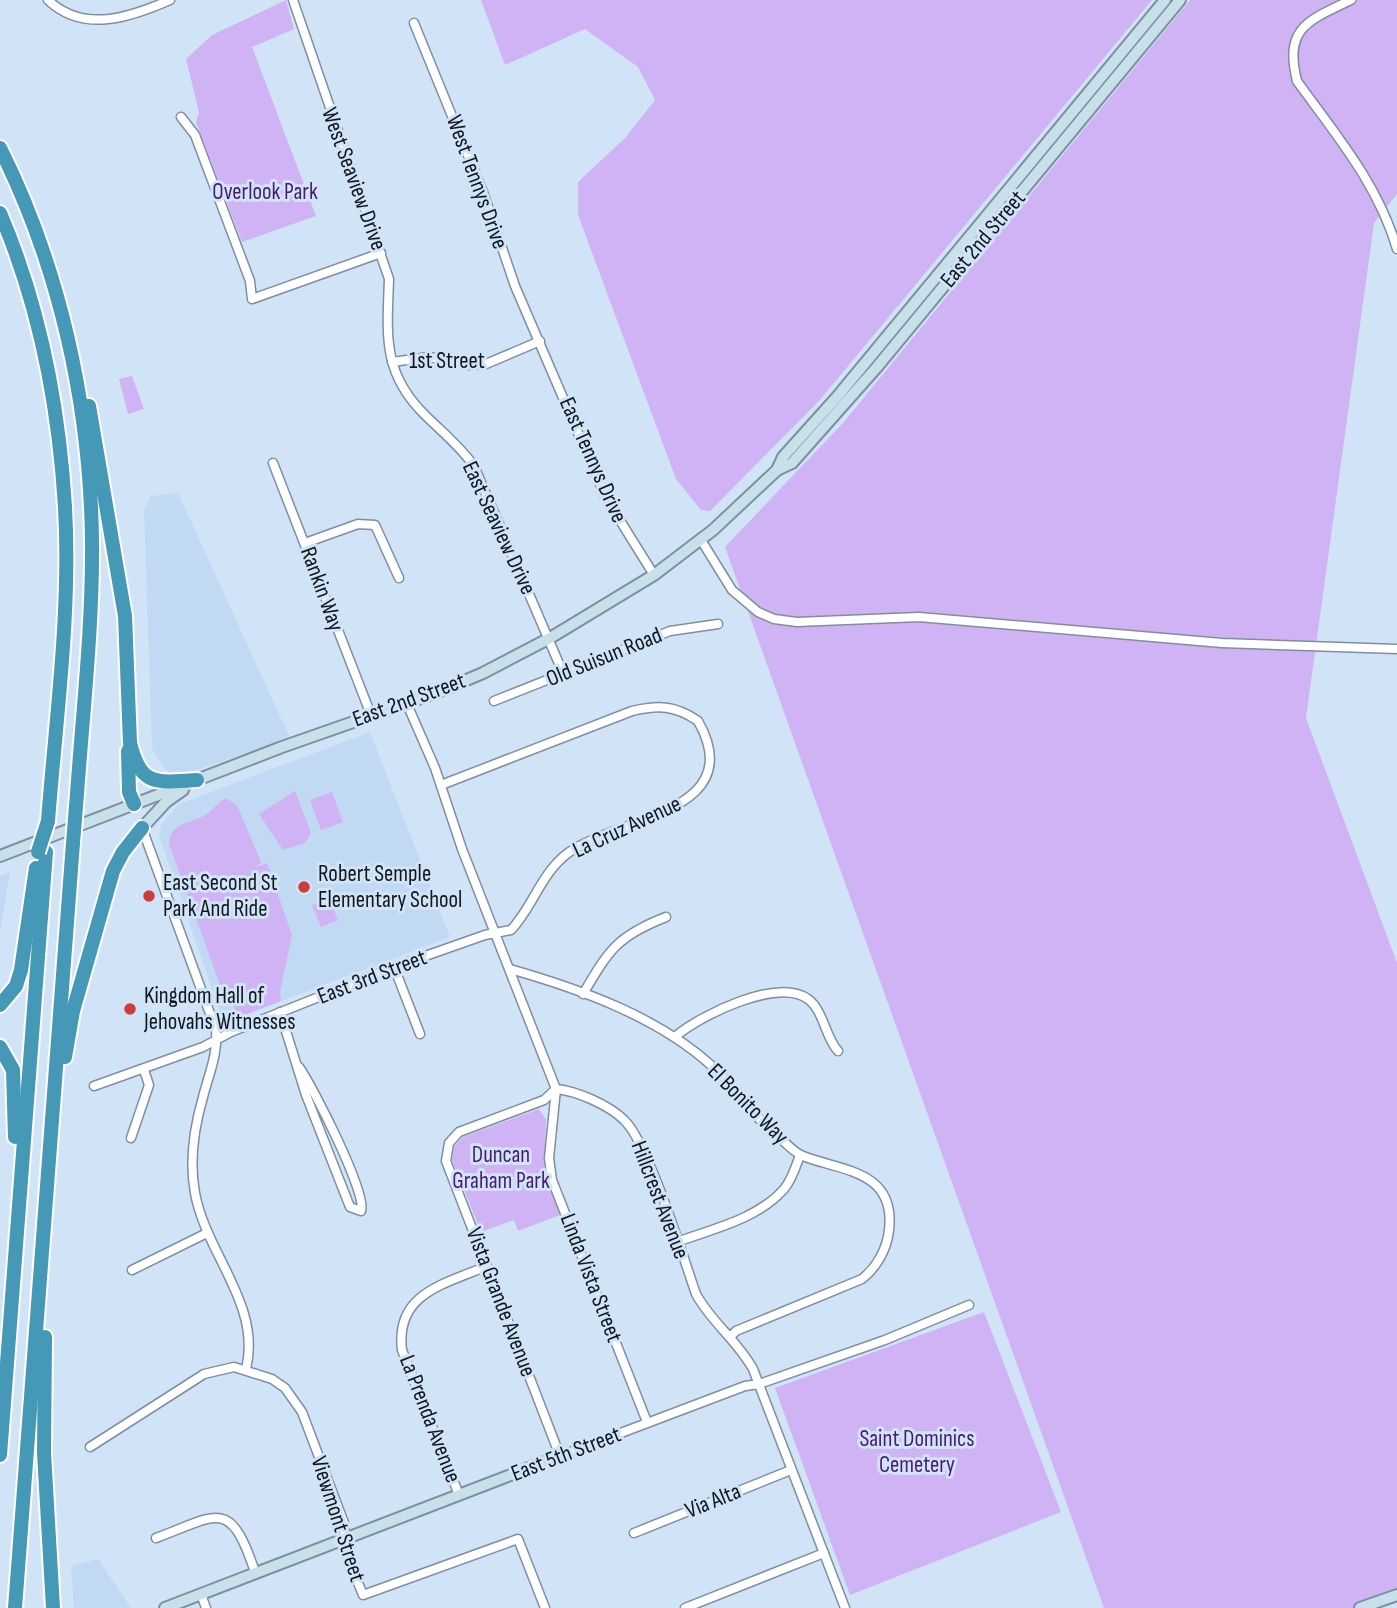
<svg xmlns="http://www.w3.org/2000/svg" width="1397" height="1608" font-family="'Sofia Sans Condensed',sans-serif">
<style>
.built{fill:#c2d9f3}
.green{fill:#d0b3f4}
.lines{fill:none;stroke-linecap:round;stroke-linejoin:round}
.street-casing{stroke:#7e8fa0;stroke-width:11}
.secondary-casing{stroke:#7e8fa0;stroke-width:14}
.highway-casing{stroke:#fff;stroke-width:18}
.street{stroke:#fff;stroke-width:8}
.secondary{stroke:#c7e0e9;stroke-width:10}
.highway{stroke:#4599b6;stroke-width:14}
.highway-bridge-casing{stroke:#fff;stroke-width:18;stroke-linecap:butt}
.highway-bridge{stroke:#4599b6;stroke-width:14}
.poi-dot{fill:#cc3d3c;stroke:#d1e3f7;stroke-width:2.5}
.labels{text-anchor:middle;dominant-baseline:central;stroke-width:6;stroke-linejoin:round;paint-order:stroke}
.street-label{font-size:23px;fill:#10161c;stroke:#d1e3f7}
.park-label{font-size:23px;fill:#481b6f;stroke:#d1e3f7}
.poi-label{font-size:23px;fill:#10161c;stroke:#d1e3f7;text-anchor:start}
</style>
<rect width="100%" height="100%" fill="#d1e3f7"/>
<g class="built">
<path d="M 178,493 L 290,738 L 175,777 L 166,770 L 152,749 L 144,510 L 151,496 Z"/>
<path d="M 370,732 L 450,937 L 224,1023 L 159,836 L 161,825 L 179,804 Z"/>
<path d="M 10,872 L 0,934 L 0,876 Z"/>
<path d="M 98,1559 L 131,1608 L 74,1608 L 71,1566 Z"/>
</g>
<g class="green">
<path d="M 286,0 L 294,29 L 252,47 L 316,216 L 242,242 L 196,122 L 199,112 L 186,59 L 212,35 Z"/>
<path d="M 481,0 L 1152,0 L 819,401 L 710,511 L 701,510 L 676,479 L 578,215 L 578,182 L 625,138 L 655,100 L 638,67 L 585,29 L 505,65 Z"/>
<path d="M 1190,0 L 1397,0 L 1397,194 L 1374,223 L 1306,718 L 1397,963 L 1397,1602 L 1365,1608 L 1104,1608 L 725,547 L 843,423 Z"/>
<path d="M 132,376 L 144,409 L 128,414 L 119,379 Z"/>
<path d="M 295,791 L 311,833 L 305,843 L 283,850 L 259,814 Z"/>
<path d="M 332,792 L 343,822 L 321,830 L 310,800 Z"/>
<path d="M 226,798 L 237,805 L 261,862 L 256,867 L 267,863 L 292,935 L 280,992 L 281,1001 L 237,1018 L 234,1007 L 219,993 L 219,982 L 169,844 C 170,820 193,825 208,813 C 214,808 219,802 226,798 Z"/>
<path d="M 329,899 L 338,920 L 321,927 L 312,905 Z"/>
<path d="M 539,1109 L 546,1120 L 544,1167 L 560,1215 L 518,1231 L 514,1220 L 481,1232 L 452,1160 L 454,1147 L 463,1137 Z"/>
<path d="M 984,1312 L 1061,1512 L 850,1595 L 775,1388 Z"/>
</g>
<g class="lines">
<g class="street-casing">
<g id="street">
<path d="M 48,0 C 84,34 131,17 170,0"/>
<path d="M 293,0 L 389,279 C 387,335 382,373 425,415 C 442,432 460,446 474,466 L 563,673"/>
<path d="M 1351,0 C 1307,21 1284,28 1297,81 C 1336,135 1378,184 1397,249"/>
<path d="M 414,23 L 483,192 L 515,286 L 606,498 L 654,575"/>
<path d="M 181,117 L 195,135 L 250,281 L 252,299 L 381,253"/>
<path d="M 392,362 L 429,357 L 470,365 L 486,364 L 540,341"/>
<path d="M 273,463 L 371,715"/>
<path d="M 701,540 L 732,590 L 758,612 L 774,619 L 797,622 L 919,617 L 1222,643 L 1397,649"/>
<path d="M 305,543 L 358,524 L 375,525 L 399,578"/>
<path d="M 494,701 L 670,631 L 718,624"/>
<path d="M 407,704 L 435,768 L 462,849 L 556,1089 C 577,1091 609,1105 624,1120 C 648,1142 683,1257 696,1294 C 711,1322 737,1340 753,1369 L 845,1608"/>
<path d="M 142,828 L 216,1030 C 218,1054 209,1074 203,1097 C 194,1128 189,1161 195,1193 C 206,1254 262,1305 246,1369"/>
<path d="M 394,967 L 420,1034"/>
<path d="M 510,969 C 580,989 659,1017 713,1067 C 738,1090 755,1120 782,1140 C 789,1146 795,1153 803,1156 C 841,1171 896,1170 889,1230 C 887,1249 877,1267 862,1279 L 736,1331 L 731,1336"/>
<path d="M 583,994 C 609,950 617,936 666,917"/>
<path d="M 280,1012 L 306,1095 L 350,1207 L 361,1211 C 368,1195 312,1085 299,1067"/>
<path d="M 676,1036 C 701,1015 778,977 808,999 C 824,1011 825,1037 838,1051"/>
<path d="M 94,1086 L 203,1047 L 231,1032 L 394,967 L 485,935 L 511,930 C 533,907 541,873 568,853 C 618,817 750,813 698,721 C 675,705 658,705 632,711 L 441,785"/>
<path d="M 556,1089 L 544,1100 L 459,1132 L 449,1143 L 446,1161 L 560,1456 L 745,1386 L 759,1384 L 885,1340 L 969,1305"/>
<path d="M 556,1089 L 549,1158 L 552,1180 L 647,1422"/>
<path d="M 131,1138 L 149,1085 L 144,1070"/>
<path d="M 677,1242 C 712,1229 758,1219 784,1189 C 792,1180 796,1166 800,1155"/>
<path d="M 132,1270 L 207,1233"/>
<path d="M 90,1447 L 204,1374 L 234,1367 L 272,1379 L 285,1388 L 302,1412 L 344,1523 L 345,1551 L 363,1595 L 518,1539 L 545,1608"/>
<path d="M 459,1495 L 402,1350 C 395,1293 445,1284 487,1266"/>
<path d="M 634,1533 L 791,1470"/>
<path d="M 156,1538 C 218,1515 230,1497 255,1572"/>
<path d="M 201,1594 L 206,1608"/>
<path d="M 685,1608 L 824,1553"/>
</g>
</g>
<g class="secondary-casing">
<g id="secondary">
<path d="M 777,470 L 792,463 L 877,367 L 1180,0"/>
<path d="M 142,828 L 166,802 L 183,790"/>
<path d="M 0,856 L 282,747 L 436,693 L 483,673 L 550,638 L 654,575 L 713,530 L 777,470 L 783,457 L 837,397 L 1165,0"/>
<path d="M 165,1608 L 560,1456"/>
<path d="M 1360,1608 L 1397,1595"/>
</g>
</g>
<g class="highway-casing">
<g id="highway">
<path d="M 0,148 C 60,268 90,405 92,539 C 93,624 83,710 77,794"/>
<path d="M 0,213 C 39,304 59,408 65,507 C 71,611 56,717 48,821"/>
<path d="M 89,406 L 125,616 L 130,743 C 141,788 157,782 197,780"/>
<path d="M 128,751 L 129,792 L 134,804"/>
<path d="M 0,1005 L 16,986 L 21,970 L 36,868"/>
<path d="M 0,1047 L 13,1070 L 15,1137"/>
<path d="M 65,1057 L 73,1011 L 113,871 L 123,852 L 142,828"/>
<path d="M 45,1337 L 44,1453 L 53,1608"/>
<path d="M 0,1455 L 46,852"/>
<path d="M 15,1608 L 73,843"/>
</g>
</g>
<use href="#street" class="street"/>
<use href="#secondary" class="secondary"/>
<use href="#highway" class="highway"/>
<g class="highway-bridge-casing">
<g id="highway-bridge">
<path d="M 73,843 L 77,794"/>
<path d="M 38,852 L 48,821"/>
</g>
</g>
<use href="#highway-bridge" class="highway-bridge"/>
</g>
<g class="poi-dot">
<circle cx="304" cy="887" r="7"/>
<circle cx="149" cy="896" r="7"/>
<circle cx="130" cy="1009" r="7"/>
</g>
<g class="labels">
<g class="street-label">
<text transform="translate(354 179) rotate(70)">West Seaview Drive</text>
<text transform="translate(477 182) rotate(70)">West Tennys Drive</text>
<text transform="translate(983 239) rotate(-50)">East 2nd Street</text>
<text x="447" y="361">1st Street</text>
<text transform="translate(593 460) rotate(66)">East Tennys Drive</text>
<text transform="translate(499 528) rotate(65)">East Seaview Drive</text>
<text transform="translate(322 589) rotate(70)">Rankin Way</text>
<text transform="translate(604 657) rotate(-22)">Old Suisun Road</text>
<text transform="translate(409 700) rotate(-20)">East 2nd Street</text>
<text transform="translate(627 827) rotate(-25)">La Cruz Avenue</text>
<text transform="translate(372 977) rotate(-21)">East 3rd Street</text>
<text transform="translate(748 1104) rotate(45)">El Bonito Way</text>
<text transform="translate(660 1200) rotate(69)">Hillcrest Avenue</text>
<text transform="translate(591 1278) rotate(69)">Linda Vista Street</text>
<text transform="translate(501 1302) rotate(69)">Vista Grande Avenue</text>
<text transform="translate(430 1419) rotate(69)">La Prenda Avenue</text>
<text transform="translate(566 1454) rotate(-21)">East 5th Street</text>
<text transform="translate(713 1501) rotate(-22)">Via Alta</text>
<text transform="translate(338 1519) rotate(72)">Viewmont Street</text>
</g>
<g class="park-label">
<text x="265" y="192">Overlook Park</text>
<text x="501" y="1155">Duncan<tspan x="501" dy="26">Graham Park</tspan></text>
<text x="917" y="1439">Saint Dominics<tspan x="917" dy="26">Cemetery</tspan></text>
</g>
<g class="poi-label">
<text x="318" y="874">Robert Semple<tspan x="318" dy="26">Elementary School</tspan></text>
<text x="163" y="883">East Second St<tspan x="163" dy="26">Park And Ride</tspan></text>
<text x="144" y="996">Kingdom Hall of<tspan x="144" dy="26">Jehovahs Witnesses</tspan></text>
</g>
</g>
</svg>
